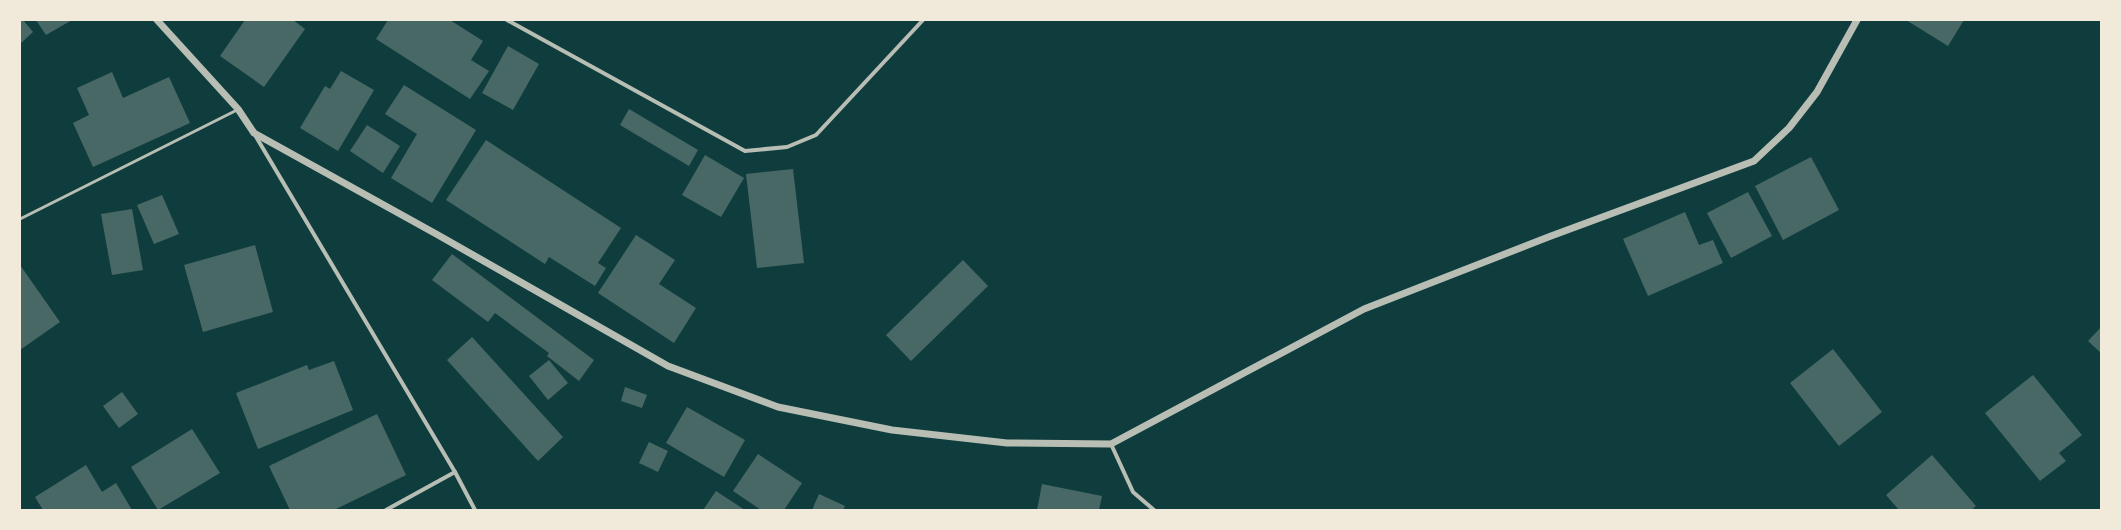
<svg xmlns="http://www.w3.org/2000/svg" width="2121" height="530" font-family="'Open Sans',sans-serif">
<style>
.building{fill:#486865}
.lines{fill:none;stroke-linecap:round;stroke-linejoin:round}
.service{stroke:#b8beb3;stroke-width:3}
.minor{stroke:#b8beb3;stroke-width:4}
.tertiary{stroke:#b8beb3;stroke-width:7}
</style>
<rect width="100%" height="100%" fill="#0f3d3e"/>
<g class="building">
<path d="M 20,20 L 23,20 L 33,32 L 20,44 Z"/>
<path d="M 36,20 L 72,20 L 46,35 Z"/>
<path d="M 245,20 L 293,20 L 305,29 L 264,87 L 220,56 Z"/>
<path d="M 388,20 L 450,20 L 483,41 L 471,60 L 489,71 L 470,99 L 376,39 Z"/>
<path d="M 1906,20 L 1964,20 L 1948,46 Z"/>
<path d="M 508,46 L 539,64 L 513,110 L 482,93 Z"/>
<path d="M 341,71 L 374,90 L 338,151 L 300,128 L 325,86 L 330,89 Z"/>
<path d="M 112,72 L 123,98 L 169,77 L 190,123 L 93,167 L 73,123 L 89,115 L 77,88 Z"/>
<path d="M 404,85 L 476,130 L 432,203 L 391,178 L 417,134 L 385,114 Z"/>
<path d="M 629,109 L 698,150 L 689,166 L 620,125 Z"/>
<path d="M 367,125 L 400,146 L 383,173 L 350,151 Z"/>
<path d="M 486,140 L 621,228 L 598,263 L 606,268 L 595,286 L 549,257 L 545,264 L 446,200 Z"/>
<path d="M 705,155 L 744,178 L 721,217 L 682,195 Z"/>
<path d="M 1811,157 L 1839,210 L 1783,240 L 1755,186 Z"/>
<path d="M 793,169 L 804,263 L 757,268 L 746,174 Z"/>
<path d="M 1748,192 L 1772,236 L 1731,258 L 1707,213 Z"/>
<path d="M 162,195 L 179,234 L 154,244 L 137,205 Z"/>
<path d="M 132,209 L 143,270 L 112,275 L 101,214 Z"/>
<path d="M 1685,212 L 1699,245 L 1713,240 L 1723,263 L 1648,296 L 1623,239 Z"/>
<path d="M 636,235 L 675,260 L 659,284 L 696,308 L 674,343 L 598,293 Z"/>
<path d="M 255,245 L 273,312 L 203,332 L 184,265 Z"/>
<path d="M 452,254 L 594,360 L 579,381 L 547,356 L 549,353 L 495,313 L 488,322 L 432,280 Z"/>
<path d="M 963,260 L 988,286 L 911,361 L 886,335 Z"/>
<path d="M 20,265 L 60,322 L 20,350 Z"/>
<path d="M 2101,327 L 2101,353 L 2088,341 Z"/>
<path d="M 472,337 L 563,437 L 538,461 L 447,360 Z"/>
<path d="M 1833,349 L 1882,412 L 1839,446 L 1790,383 Z"/>
<path d="M 549,360 L 568,383 L 548,400 L 529,376 Z"/>
<path d="M 334,361 L 353,410 L 258,449 L 236,393 L 307,365 L 309,370 Z"/>
<path d="M 2033,375 L 2082,435 L 2059,453 L 2066,461 L 2040,481 L 1985,413 Z"/>
<path d="M 625,387 L 647,395 L 642,408 L 621,401 Z"/>
<path d="M 122,392 L 138,414 L 119,428 L 103,406 Z"/>
<path d="M 687,407 L 745,440 L 724,477 L 666,443 Z"/>
<path d="M 377,414 L 406,475 L 334,510 L 290,510 L 269,466 Z"/>
<path d="M 192,429 L 220,473 L 158,510 L 131,467 Z"/>
<path d="M 649,442 L 668,451 L 658,472 L 639,463 Z"/>
<path d="M 758,454 L 802,483 L 784,510 L 761,510 L 733,491 Z"/>
<path d="M 1932,455 L 1976,506 L 1971,510 L 1899,510 L 1886,495 Z"/>
<path d="M 86,465 L 102,492 L 116,483 L 132,510 L 43,510 L 35,497 Z"/>
<path d="M 1042,484 L 1102,496 L 1099,510 L 1037,510 Z"/>
<path d="M 716,491 L 745,510 L 703,510 Z"/>
<path d="M 819,494 L 845,506 L 843,510 L 812,510 Z"/>
</g>
<g class="lines">
<path class="service" d="M 20,219 L 237,110"/>
<g class="minor">
<path d="M 507,20 L 745,151 L 787,147 L 816,135 L 923,20"/>
<path d="M 255,135 L 455,472 L 475,510"/>
<path d="M 1111,444 L 1133,492 L 1154,510"/>
<path d="M 386,510 L 455,472"/>
</g>
<path class="tertiary" d="M 157,20 L 238,109 L 254,133 L 438,235 L 668,366 L 778,407 L 892,430 L 1007,443 L 1111,444 L 1364,309 L 1551,236 L 1754,161 L 1789,128 L 1817,92 L 1857,20"/>
</g>
<rect width="2121" height="530" fill="none" stroke="#f1e9da" stroke-width="42"/>
</svg>
